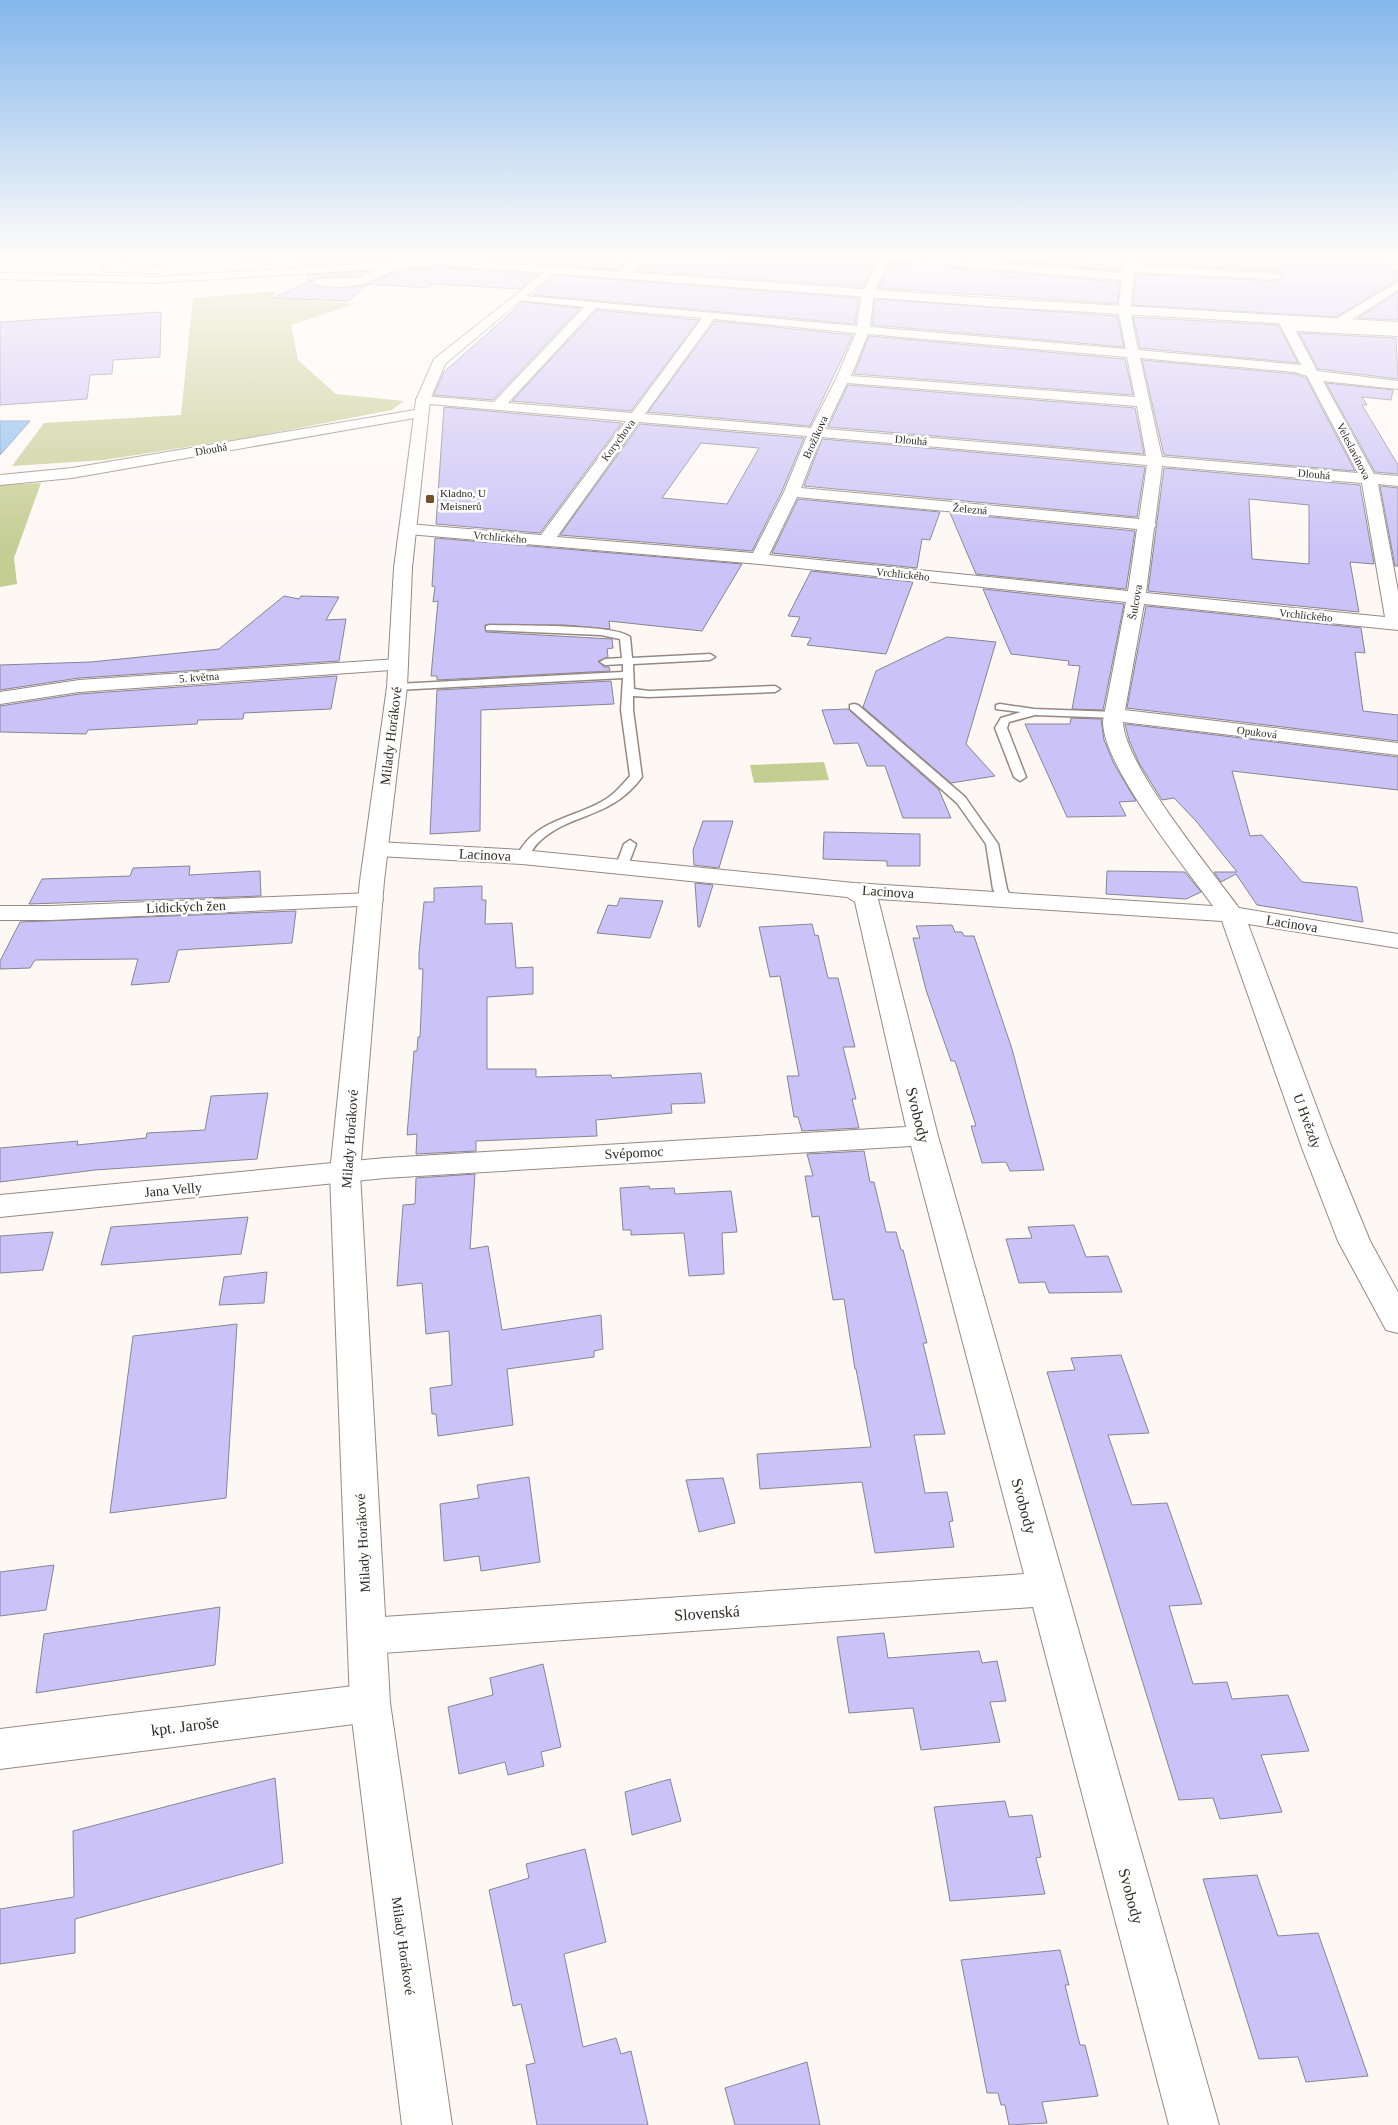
<svg xmlns="http://www.w3.org/2000/svg" width="1398" height="2125" font-family="Georgia,serif">
<style>
.green{fill:#c4cd92}
.water{fill:#8bb9ef;stroke:#708eb3}
.building{fill:#cbc3f7;stroke:#878592;fill-rule:evenodd}
.lines{fill:none;stroke-linecap:round;stroke-linejoin:round}
.service-casing{stroke:#978982;stroke-width:3}
.minor-casing{stroke:#978982;stroke-width:2}
.secondary-casing{stroke:#978982;stroke-width:2}
.primary-casing{stroke:#978982;stroke-width:2}
.service{fill:#fff;fill-rule:evenodd}
.minor{fill:#fff;fill-rule:evenodd}
.secondary{fill:#fff;fill-rule:evenodd}
.primary{fill:#fff;fill-rule:evenodd}
.poi-dot{fill:#724f28;stroke:#fff;stroke-width:2}
.labels{text-anchor:middle;dominant-baseline:central;stroke-width:5;stroke-linejoin:round;paint-order:stroke}
.far-street-label{font-size:11px;fill:#302a27;stroke:#fff}
.far-poi-label{font-size:11px;fill:#302a27;stroke:#fff;text-anchor:start}
.street-label{font-size:14px;fill:#302a27;stroke:#fff}
.near-street-label{font-size:16px;fill:#302a27;stroke:#fff}
</style>
<rect width="100%" height="100%" fill="#fef8f5"/>
<g class="green">
<path d="M 276,291 L 272,297 L 355,304 L 291,325 L 298,360 L 336,394 L 404,401 L 392,410 L 257,436 L 104,460 L 12,466 L 44,423 L 181,415 L 193,298 Z"/>
<path d="M 41,483 L 14,558 L 17,584 L 0,587 L 0,485 Z"/>
<path d="M 824,762 L 829,780 L 754,783 L 750,765 Z"/>
</g>
<path class="water" d="M 0,421 L 30,421 L 0,455 Z"/>
<g class="building">
<path d="M 308,257 L 438,257 L 308,265 Z"/>
<path d="M 455,257 L 594,257 L 630,260 L 619,270 Z"/>
<path d="M 728,257 L 856,257 L 877,259 L 863,287 L 635,271 L 646,262 L 670,264 L 682,261 L 717,264 Z"/>
<path d="M 952,257 L 1047,262 L 1050,257 L 1068,257 L 1123,261 L 1121,271 Z"/>
<path d="M 1139,257 L 1382,257 L 1376,263 L 1397,265 L 1391,270 L 1398,271 L 1398,280 L 1336,317 L 1133,305 L 1136,274 L 1277,281 L 1283,278 L 1281,272 L 1137,263 Z"/>
<path d="M 890,262 L 1120,282 L 1117,304 L 878,288 Z"/>
<path d="M 441,267 L 539,274 L 520,289 L 433,284 L 428,288 L 369,284 L 348,301 L 272,298 L 312,280 L 308,280 L 308,275 L 368,271 L 358,276 L 319,277 L 311,282 L 315,286 L 326,288 L 349,288 L 371,283 L 398,270 Z"/>
<path d="M 554,275 L 859,298 L 855,324 L 533,295 Z"/>
<path d="M 1398,292 L 1398,320 L 1358,318 Z"/>
<path d="M 875,299 L 1117,316 L 1124,347 L 872,325 Z"/>
<path d="M 523,302 L 580,308 L 493,400 L 434,395 L 444,372 Z"/>
<path d="M 597,310 L 699,320 L 631,411 L 512,401 Z"/>
<path d="M 161,312 L 160,357 L 113,360 L 112,374 L 90,375 L 87,399 L 0,405 L 0,322 Z"/>
<path d="M 1133,317 L 1278,325 L 1298,363 L 1140,348 Z"/>
<path d="M 715,321 L 853,335 L 810,426 L 648,412 Z"/>
<path d="M 1299,333 L 1396,338 L 1398,379 L 1318,369 Z"/>
<path d="M 869,336 L 1125,359 L 1133,395 L 854,374 Z"/>
<path d="M 1142,360 L 1295,374 L 1306,378 L 1355,471 L 1164,455 Z"/>
<path d="M 1326,383 L 1393,390 L 1391,400 L 1362,397 L 1367,405 L 1362,405 L 1398,465 L 1398,474 L 1375,472 Z"/>
<path d="M 848,385 L 1135,408 L 1144,454 L 828,427 Z"/>
<path d="M 444,407 L 622,423 L 540,533 L 436,524 Z"/>
<path d="M 640,424 L 804,438 L 782,491 L 752,551 L 560,535 ZM 701,443 L 759,448 L 727,504 L 662,498 Z"/>
<path d="M 822,439 L 1145,467 L 1137,517 L 804,486 Z"/>
<path d="M 1164,468 L 1360,485 L 1374,564 L 1350,562 L 1359,612 L 1148,591 ZM 1249,499 L 1309,505 L 1309,564 L 1252,559 Z"/>
<path d="M 1380,486 L 1398,488 L 1398,566 L 1395,566 Z"/>
<path d="M 798,499 L 940,512 L 930,540 L 922,539 L 917,568 L 772,553 Z"/>
<path d="M 950,513 L 1135,531 L 1126,589 L 976,574 Z"/>
<path d="M 435,538 L 742,564 L 702,631 L 609,621 L 610,629 L 564,625 L 485,625 L 486,632 L 612,639 L 613,648 L 607,649 L 608,657 L 598,661 L 604,667 L 609,667 L 610,671 L 437,680 L 437,676 L 431,676 L 438,601 L 433,602 L 435,587 L 432,586 Z"/>
<path d="M 811,571 L 913,582 L 886,654 L 807,645 L 811,638 L 791,636 L 800,617 L 788,616 Z"/>
<path d="M 983,589 L 1124,604 L 1103,710 L 1072,709 L 1080,666 L 1068,665 L 1069,661 L 1011,654 Z"/>
<path d="M 284,596 L 299,599 L 301,596 L 339,597 L 326,620 L 346,619 L 339,661 L 79,678 L 0,690 L 0,665 L 91,662 L 219,649 Z"/>
<path d="M 1146,606 L 1361,628 L 1365,653 L 1355,652 L 1363,711 L 1398,715 L 1398,741 L 1127,708 Z"/>
<path d="M 947,637 L 996,642 L 966,744 L 995,776 L 951,783 L 863,707 L 876,671 Z"/>
<path d="M 337,676 L 331,709 L 244,713 L 243,719 L 198,720 L 197,724 L 88,730 L 86,734 L 0,732 L 0,706 L 79,694 Z"/>
<path d="M 611,681 L 614,704 L 481,710 L 480,831 L 430,834 L 437,690 Z"/>
<path d="M 848,709 L 939,790 L 951,818 L 903,818 L 885,766 L 867,766 L 858,743 L 834,744 L 822,710 Z"/>
<path d="M 1071,718 L 1101,719 L 1104,740 L 1114,764 L 1136,801 L 1119,802 L 1126,816 L 1067,817 L 1025,724 L 1070,724 Z"/>
<path d="M 1125,724 L 1398,757 L 1398,790 L 1232,771 L 1250,836 L 1262,835 L 1302,882 L 1357,887 L 1363,922 L 1257,905 L 1236,874 L 1221,882 L 1214,872 L 1237,872 L 1196,821 L 1174,798 L 1162,800 L 1139,763 L 1129,740 Z"/>
<path d="M 703,821 L 733,821 L 719,868 L 694,865 L 693,850 Z"/>
<path d="M 824,832 L 920,834 L 920,866 L 887,866 L 887,861 L 823,859 Z"/>
<path d="M 190,866 L 189,875 L 260,871 L 261,896 L 29,904 L 42,879 L 130,876 L 133,868 Z"/>
<path d="M 1107,871 L 1185,872 L 1201,892 L 1186,899 L 1106,894 Z"/>
<path d="M 695,883 L 713,885 L 700,927 L 698,927 Z"/>
<path d="M 482,886 L 482,900 L 486,900 L 485,924 L 512,923 L 516,968 L 533,967 L 533,994 L 487,997 L 487,1069 L 536,1069 L 536,1077 L 611,1075 L 612,1078 L 701,1073 L 705,1103 L 671,1104 L 672,1113 L 596,1120 L 597,1136 L 476,1141 L 476,1151 L 416,1154 L 417,1134 L 407,1135 L 414,1051 L 417,1051 L 418,1037 L 420,1037 L 423,969 L 419,969 L 419,953 L 424,902 L 434,902 L 434,888 Z"/>
<path d="M 620,898 L 663,901 L 650,938 L 597,933 L 608,905 L 617,906 Z"/>
<path d="M 296,911 L 292,943 L 178,950 L 169,982 L 131,985 L 138,959 L 35,960 L 30,968 L 0,969 L 0,961 L 20,922 Z"/>
<path d="M 812,924 L 815,936 L 818,935 L 828,978 L 838,978 L 855,1047 L 843,1047 L 856,1099 L 852,1099 L 859,1128 L 802,1131 L 798,1117 L 794,1117 L 787,1076 L 799,1076 L 780,976 L 770,977 L 759,927 Z"/>
<path d="M 952,925 L 955,932 L 962,932 L 964,936 L 974,936 L 1012,1049 L 1044,1170 L 1010,1171 L 1006,1162 L 982,1163 L 971,1126 L 976,1126 L 955,1061 L 951,1061 L 926,990 L 913,938 L 920,938 L 916,926 Z"/>
<path d="M 268,1093 L 257,1159 L 95,1170 L 0,1182 L 0,1148 L 78,1141 L 77,1145 L 146,1138 L 147,1133 L 205,1130 L 211,1096 Z"/>
<path d="M 864,1151 L 870,1182 L 874,1182 L 886,1232 L 896,1232 L 901,1250 L 903,1250 L 927,1343 L 923,1343 L 945,1434 L 914,1435 L 925,1493 L 947,1492 L 953,1521 L 949,1522 L 954,1547 L 875,1553 L 862,1482 L 760,1489 L 757,1454 L 871,1447 L 856,1369 L 855,1369 L 844,1299 L 833,1300 L 819,1216 L 812,1217 L 805,1176 L 813,1176 L 807,1154 Z"/>
<path d="M 475,1174 L 470,1249 L 488,1246 L 502,1330 L 601,1315 L 603,1349 L 594,1351 L 594,1357 L 507,1369 L 513,1425 L 438,1436 L 436,1414 L 432,1414 L 430,1388 L 452,1385 L 449,1331 L 426,1334 L 422,1283 L 397,1286 L 403,1205 L 415,1204 L 416,1178 Z"/>
<path d="M 649,1186 L 650,1189 L 674,1188 L 675,1194 L 731,1191 L 737,1232 L 722,1233 L 724,1274 L 689,1276 L 684,1233 L 631,1235 L 631,1230 L 623,1230 L 620,1188 Z"/>
<path d="M 248,1217 L 241,1254 L 101,1265 L 111,1227 Z"/>
<path d="M 1074,1225 L 1086,1257 L 1108,1256 L 1122,1292 L 1049,1293 L 1045,1282 L 1019,1283 L 1006,1239 L 1032,1238 L 1028,1227 Z"/>
<path d="M 53,1232 L 43,1270 L 0,1273 L 0,1236 Z"/>
<path d="M 267,1272 L 264,1303 L 219,1305 L 224,1277 Z"/>
<path d="M 237,1324 L 226,1498 L 110,1513 L 133,1336 Z"/>
<path d="M 1121,1355 L 1149,1433 L 1108,1435 L 1132,1505 L 1167,1503 L 1202,1604 L 1169,1606 L 1193,1684 L 1227,1682 L 1232,1699 L 1288,1695 L 1309,1751 L 1261,1755 L 1282,1812 L 1220,1819 L 1213,1798 L 1179,1800 L 1047,1372 L 1075,1370 L 1071,1358 Z"/>
<path d="M 529,1477 L 540,1562 L 481,1571 L 479,1556 L 444,1561 L 440,1504 L 479,1498 L 477,1485 Z"/>
<path d="M 723,1478 L 735,1523 L 699,1532 L 686,1480 Z"/>
<path d="M 54,1565 L 46,1610 L 0,1616 L 0,1572 Z"/>
<path d="M 220,1607 L 215,1665 L 36,1693 L 44,1634 Z"/>
<path d="M 884,1633 L 888,1658 L 979,1651 L 982,1663 L 997,1661 L 1006,1701 L 990,1702 L 1000,1742 L 921,1750 L 913,1708 L 849,1713 L 837,1637 Z"/>
<path d="M 543,1664 L 561,1747 L 541,1752 L 544,1766 L 508,1775 L 505,1762 L 459,1774 L 448,1707 L 493,1695 L 490,1678 Z"/>
<path d="M 275,1778 L 283,1863 L 75,1919 L 75,1953 L 0,1964 L 0,1909 L 74,1897 L 73,1831 Z"/>
<path d="M 670,1779 L 681,1821 L 632,1835 L 625,1792 Z"/>
<path d="M 1005,1801 L 1009,1817 L 1032,1815 L 1041,1857 L 1036,1858 L 1045,1894 L 950,1901 L 934,1807 Z"/>
<path d="M 585,1849 L 606,1942 L 564,1954 L 583,2047 L 616,2038 L 621,2054 L 631,2051 L 648,2125 L 537,2125 L 526,2065 L 535,2063 L 521,2004 L 513,2006 L 489,1890 L 529,1878 L 526,1864 Z"/>
<path d="M 1257,1875 L 1278,1936 L 1318,1933 L 1368,2076 L 1306,2082 L 1298,2057 L 1259,2059 L 1203,1879 Z"/>
<path d="M 1060,1950 L 1069,1985 L 1065,1985 L 1080,2045 L 1085,2045 L 1098,2096 L 1042,2102 L 1047,2123 L 1009,2125 L 1005,2105 L 1001,2105 L 998,2093 L 987,2093 L 961,1960 Z"/>
<path d="M 807,2062 L 820,2125 L 735,2125 L 725,2088 Z"/>
</g>
<g class="lines">
<g class="service-casing">
<g id="service">
<path d="M 490,625 C 515,626 616,624 630,637 L 632,658 L 710,654 L 715,657 L 710,660 L 633,664 L 634,689 L 649,691 L 775,686 L 780,689 L 775,692 L 649,697 L 633,696 L 633,710 L 642,777 C 610,820 573,811 540,841 C 534,846 531,853 526,860 L 522,861 L 516,857 C 535,820 568,820 601,802 C 613,796 621,786 630,776 L 621,710 L 623,678 L 397,690 L 392,687 L 397,684 L 623,672 L 623,664 L 605,665 L 600,662 L 605,659 L 622,658 L 620,639 L 601,635 L 486,630 L 486,626 Z"/>
<path d="M 854,704 L 858,705 L 965,797 L 998,844 L 1007,889 L 1012,900 L 1010,903 L 1000,903 L 993,889 L 986,844 L 957,803 L 850,709 L 850,705 Z"/>
<path d="M 1000,704 L 1034,709 L 1116,712 L 1122,715 L 1116,718 L 1035,715 L 1009,722 L 1007,728 L 1026,777 L 1020,781 L 1014,777 L 995,728 L 1001,718 L 1021,712 L 996,709 L 996,705 Z"/>
<path d="M 630,840 L 636,844 L 627,868 L 626,871 L 616,871 L 615,868 L 624,844 Z"/>
</g>
</g>
<g class="minor-casing">
<g id="minor">
<path d="M 139,257 L 157,257 L 130,266 L 158,267 L 164,270 L 158,273 L 107,272 L 101,269 Z"/>
<path d="M 241,257 L 277,260 L 306,257 L 277,266 Z"/>
<path d="M 441,257 L 453,257 L 441,265 L 436,262 Z"/>
<path d="M 636,257 L 648,257 L 627,276 L 619,276 L 619,272 Z"/>
<path d="M 880,257 L 928,257 L 1123,273 L 1125,257 L 1135,257 L 1135,265 L 1281,274 L 1281,278 L 1277,279 L 1134,272 L 1130,311 L 1138,350 L 1301,365 L 1278,321 L 1280,318 L 1288,318 L 1291,323 L 1334,325 L 1334,320 L 1398,282 L 1398,290 L 1342,326 L 1398,328 L 1398,336 L 1296,331 L 1317,371 L 1398,381 L 1398,389 L 1323,381 L 1374,474 L 1398,476 L 1398,486 L 1378,484 L 1398,591 L 1398,630 L 1144,604 L 1125,710 L 1398,743 L 1398,755 L 1123,722 C 1124,764 1211,870 1239,908 L 1398,934 L 1398,948 L 1248,924 L 1332,1148 L 1370,1241 L 1398,1292 L 1398,1333 L 1386,1330 L 1338,1241 L 1302,1148 L 1222,921 L 878,899 L 938,1136 L 1219,2125 L 1169,2125 L 1033,1607 L 368,1654 L 354,1649 L 348,1636 L 354,1623 L 368,1618 L 1024,1574 L 911,1146 L 385,1178 L 0,1217 L 0,1195 L 385,1158 L 906,1127 L 855,902 L 847,897 L 522,864 L 378,856 L 370,854 L 366,849 L 370,844 L 378,842 L 522,850 L 854,883 L 1213,906 C 1185,867 1102,765 1103,721 L 1126,602 L 759,564 L 408,534 L 402,532 L 400,529 L 402,526 L 408,524 L 541,535 L 626,421 L 418,403 L 416,400 L 418,397 L 423,396 L 494,402 L 584,307 L 519,300 L 515,299 L 515,295 L 857,326 L 862,293 ZM 889,260 L 1122,280 L 1118,311 L 1126,349 L 870,327 L 874,293 ZM 596,308 L 702,318 L 632,413 L 508,403 ZM 714,319 L 856,333 L 836,379 L 811,428 L 645,414 ZM 868,334 L 1127,357 L 1135,397 L 851,376 ZM 1140,358 L 1295,372 L 1307,376 L 1358,473 L 1162,457 ZM 847,383 L 1137,406 L 1146,456 L 825,429 ZM 639,422 L 807,436 L 784,492 L 753,553 L 557,537 ZM 821,437 L 1147,465 L 1139,519 L 801,488 ZM 1162,466 L 1362,483 L 1385,617 L 1146,593 L 1154,528 L 1156,525 L 1155,523 ZM 797,497 L 1137,529 L 1128,591 L 769,555 Z"/>
<path d="M 396,261 L 400,262 L 400,266 C 374,283 346,292 315,284 L 313,282 L 319,279 L 358,278 Z"/>
<path d="M 421,409 L 426,410 L 428,413 L 426,416 L 72,478 L 0,485 L 0,475 L 72,468 Z"/>
<path d="M 398,659 L 405,661 L 408,665 L 405,669 L 79,692 L 0,704 L 0,692 L 79,680 Z"/>
<path d="M 371,893 L 380,895 L 383,900 L 380,905 L 51,920 L 0,920 L 0,906 L 51,906 Z"/>
<path d="M 370,1684 L 384,1690 L 390,1703 L 384,1716 L 370,1722 L 0,1769 L 0,1729 Z"/>
</g>
</g>
<g class="secondary-casing">
<path id="secondary" d="M 552,266 L 556,267 L 556,271 L 445,364 L 430,400 L 412,568 L 407,687 L 384,881 L 360,1173 L 390,1703 L 452,2125 L 402,2125 L 350,1703 L 330,1173 L 360,881 L 387,687 L 394,568 L 416,400 L 434,359 Z"/>
</g>
<g class="primary-casing">
<path id="primary" d="M 441,259 L 1001,299 L 1398,322 L 1398,330 L 1001,307 L 441,265 L 154,283 L 0,279 L 0,273 L 154,277 Z"/>
</g>
<use href="#service" class="service"/>
<use href="#minor" class="minor"/>
<use href="#secondary" class="secondary"/>
<use href="#primary" class="primary"/>
</g>
<linearGradient id="sky" x2="0" y2="1"><stop stop-color="#83b6eb"/><stop offset="0.46" stop-color="#fffcfa"/><stop offset="1" stop-color="#fffcfa" stop-opacity="0"/></linearGradient>
<rect width="1398" height="555" fill="url(#sky)"/>
<rect class="poi-dot" x="425" y="494" width="10" height="10" rx="2.5"/>
<g class="labels">
<g class="far-street-label">
<text transform="translate(815 437) rotate(-66)">Brožíkova</text>
<text transform="translate(618 440) rotate(-54)">Korychova</text>
<text transform="translate(911 440) rotate(5)">Dlouhá</text>
<text transform="translate(211 449) rotate(-10)">Dlouhá</text>
<text transform="translate(1354 451) rotate(63)">Veleslavínova</text>
<text transform="translate(1314 474) rotate(5)">Dlouhá</text>
<text transform="translate(970 509) rotate(5)">Železná</text>
<text transform="translate(500 537) rotate(5)">Vrchlického</text>
<text transform="translate(903 574) rotate(6)">Vrchlického</text>
<text transform="translate(1135 602) rotate(-80)">Šulcova</text>
<text transform="translate(1306 615) rotate(6)">Vrchlického</text>
<text transform="translate(199 677) rotate(-4)">5. května</text>
<text transform="translate(1257 732) rotate(7)">Opuková</text>
</g>
<g class="far-poi-label">
<text x="440" y="493">Kladno, U<tspan x="440" dy="13">Meisnerů</tspan></text>
</g>
<g class="street-label">
<text transform="translate(391 736) rotate(-83)">Milady Horákové</text>
<text transform="translate(485 855) rotate(3)">Lacinova</text>
<text transform="translate(888 892) rotate(4)">Lacinova</text>
<text transform="translate(186 907) rotate(-2)">Lidických žen</text>
<text transform="translate(1292 924) rotate(9)">Lacinova</text>
<text transform="translate(1307 1121) rotate(70)">U Hvězdy</text>
<text transform="translate(350 1139) rotate(-86)">Milady Horákové</text>
<text transform="translate(634 1153) rotate(-3)">Svépomoc</text>
<text transform="translate(173 1190) rotate(-5)">Jana Velly</text>
<text transform="translate(363 1543) rotate(-93)">Milady Horákové</text>
<text transform="translate(403 1946) rotate(82)">Milady Horákové</text>
</g>
<g class="near-street-label">
<text transform="translate(918 1115) rotate(76)">Svobody</text>
<text transform="translate(1024 1506) rotate(75)">Svobody</text>
<text transform="translate(707 1613) rotate(-4)">Slovenská</text>
<text transform="translate(185 1726) rotate(-7)">kpt. Jaroše</text>
<text transform="translate(1131 1896) rotate(75)">Svobody</text>
</g>
</g>
</svg>
